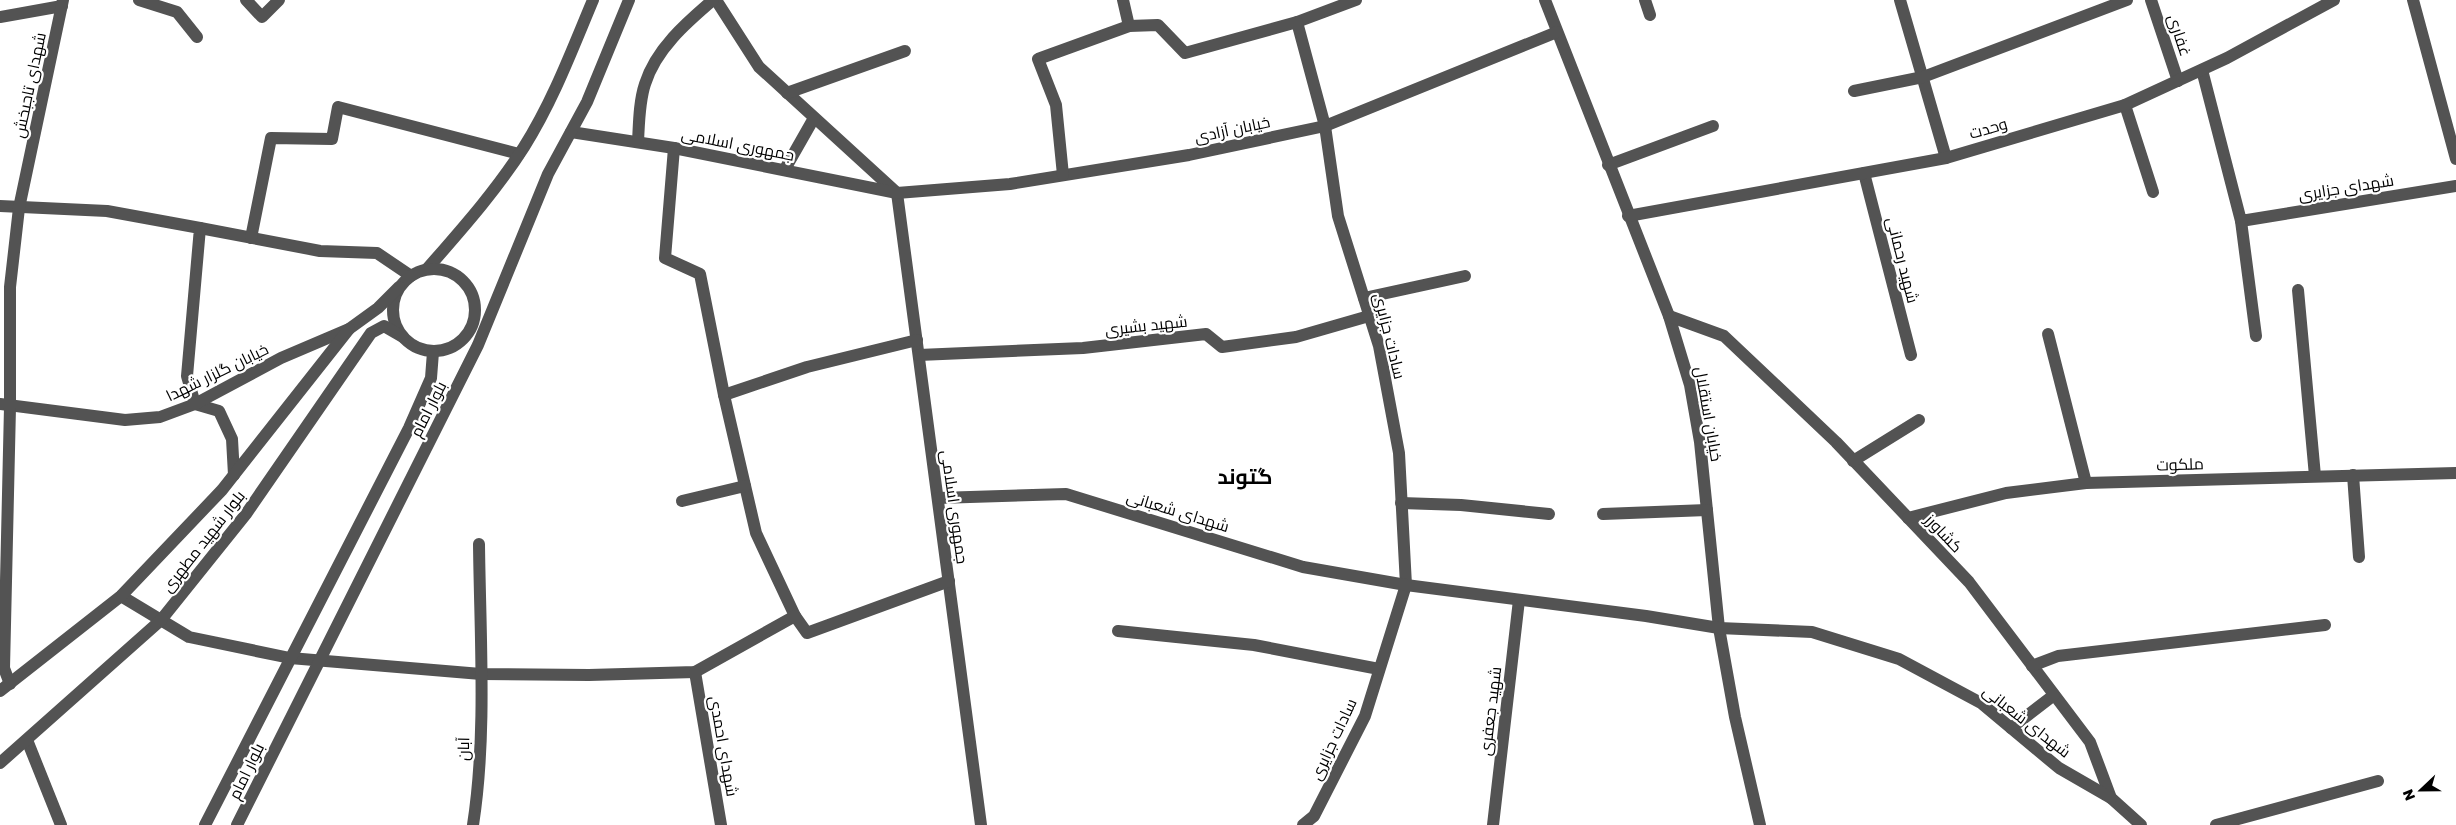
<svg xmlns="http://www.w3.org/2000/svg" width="2456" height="825" font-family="'Golos Text',Cairo,sans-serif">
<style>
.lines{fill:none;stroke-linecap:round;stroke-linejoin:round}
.minor{stroke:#535353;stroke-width:12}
.labels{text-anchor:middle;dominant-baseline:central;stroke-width:4.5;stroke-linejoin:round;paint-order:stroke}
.street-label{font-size:16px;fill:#000;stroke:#fff}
.district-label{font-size:21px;font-weight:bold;fill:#000;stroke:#fff}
</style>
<rect width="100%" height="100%" fill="#fff"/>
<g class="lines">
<g class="minor">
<path d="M 139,0 L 177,12 L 197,37"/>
<path d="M 246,0 L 262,17 L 279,0"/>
<path d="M 716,0 L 759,67 L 897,193 L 981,825"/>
<path d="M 1123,0 L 1129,26"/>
<path d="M 1545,0 L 1669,316 L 1690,385 L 1700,442 L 1719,628 L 1735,717 L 1760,825"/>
<path d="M 1645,0 L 1650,15"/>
<path d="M 1900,0 L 1946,158"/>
<path d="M 2151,0 L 2178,81"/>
<path d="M 2413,0 L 2456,159"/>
<path d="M 0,17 L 62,6"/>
<path d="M 1297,22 L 1356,0"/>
<path d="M 2202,70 L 2241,221 L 2456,186"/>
<path d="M 1854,91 L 1923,77 L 2127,0"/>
<path d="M 787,93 L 905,51"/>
<path d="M 2125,105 L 2153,192"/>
<path d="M 571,132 L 674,148 L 897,193 L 1010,184 L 1189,155 L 1325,126 L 1557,32"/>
<path d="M 638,142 C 639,124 639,102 645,84 C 656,49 686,23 713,0"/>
<path d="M 674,148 L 665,258 L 700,274 L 724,395 L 756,533 L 795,616"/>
<path d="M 1608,165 L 1713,126"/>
<path d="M 785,169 L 814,118"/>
<path d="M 1864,173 L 1911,355"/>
<path d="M 1063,175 L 1056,105 L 1038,59 L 1129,26 L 1158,25 L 1185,53 L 1297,22 L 1325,126 L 1338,216 L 1379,346 L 1399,453 L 1406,585 L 1365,716 L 1314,816 L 1303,825"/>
<path d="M 0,206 L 107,211 L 200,228 L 187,376 L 195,404 L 219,411 L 232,439 L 234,475"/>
<path d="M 1628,216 L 1946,158 L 2125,105 L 2227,58 L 2334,0"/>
<path d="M 2241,221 L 2256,336"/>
<path d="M 200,228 L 320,251 L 377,253 L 411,276"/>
<path d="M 251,238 L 271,138 L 332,139 L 338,107 L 519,154"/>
<path d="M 427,269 C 461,230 496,191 524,147 C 553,101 572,50 593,0"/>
<circle cx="434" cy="310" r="41"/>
<path d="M 2298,290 L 2315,476"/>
<path d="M 1364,298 L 1465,276"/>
<path d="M 1669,316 L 1724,336 L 1836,442 L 1969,582 L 2090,742 L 2111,798 L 2141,825"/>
<path d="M 2048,334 L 2086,483"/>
<path d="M 919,355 L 1083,348 L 1206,334 L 1222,347 L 1296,337 L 1369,316"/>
<path d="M 724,395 L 807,367 L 917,340"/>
<path d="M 0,404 L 125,420 L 160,417 L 195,404 L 281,358 L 349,329 L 378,308 L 399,287"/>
<path d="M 1853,461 L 1919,420"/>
<path d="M 2353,475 L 2359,557"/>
<path d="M 938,498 L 1066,494 L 1303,567 L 1406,585 L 1646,616 L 1719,628 L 1812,632 L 1899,659 L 1981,703 L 2059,768 L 2111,798"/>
<path d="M 682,501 L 745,486"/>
<path d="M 1401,503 L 1461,505 L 1549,514"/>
<path d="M 1603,514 L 1707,510"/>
<path d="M 1908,518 L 2006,493 L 2086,483 L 2456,473"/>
<path d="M 121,596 L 189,637 L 290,658 L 481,674 L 589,675 L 695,672 L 795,616 L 807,633 L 949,581"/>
<path d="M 1118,631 L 1254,645 L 1379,669"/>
<path d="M 2032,666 L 2058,656 L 2325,625"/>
<path d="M 695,672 L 721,825"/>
<path d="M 10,684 L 4,668 L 10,407 L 10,287 L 19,208 L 63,0"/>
<path d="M 0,691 L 121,596 L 222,490 L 349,329"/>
<path d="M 2011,728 L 2054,695"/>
<path d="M 27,740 L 61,825"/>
<path d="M 0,763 L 161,620 L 246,514 L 371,333 L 384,326 L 403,337"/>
<path d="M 205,825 L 409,428 L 431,378 L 433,352"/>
<path d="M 237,825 L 478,345 L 548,174 L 587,102 L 629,0"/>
<path d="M 473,825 C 487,735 480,635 479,544"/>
<path d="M 1493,825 L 1519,600"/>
<path d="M 2216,825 L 2378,781"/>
</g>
</g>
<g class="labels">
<g class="street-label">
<text transform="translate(2180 35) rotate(72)">غفاری</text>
<text transform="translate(29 85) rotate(-78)">شهدای تاجبخش</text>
<text transform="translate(1988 128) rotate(-16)">وحدت</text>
<text transform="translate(1232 129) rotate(-12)">خیابان آزادی</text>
<text transform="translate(738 144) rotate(11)">جمهوری اسلامی</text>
<text transform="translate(2346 187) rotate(-9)">شهدای جزایری</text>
<text transform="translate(1903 260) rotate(76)">شهید رحمانی</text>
<text transform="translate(1146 325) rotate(-6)">شهید بشیری</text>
<text transform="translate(1390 336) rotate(76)">سادات جزایری</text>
<text transform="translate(217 372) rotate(-26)">خیابان گلزار شهدا</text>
<text transform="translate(428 409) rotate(-63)">بلوار امام</text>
<text transform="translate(1709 414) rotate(80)">خیابان استقلال</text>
<text transform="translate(2180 464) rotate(-2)">ملکوت</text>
<text transform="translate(955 507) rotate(82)">جمهوری اسلامی</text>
<text transform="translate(1178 511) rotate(17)">شهدای شعبانی</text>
<text transform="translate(1944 533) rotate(46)">کشاورز</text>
<text transform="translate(203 541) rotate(-52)">بلوار شهید مطهری</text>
<text transform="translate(1490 711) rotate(-83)">شهید جعفری</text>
<text transform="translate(2027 721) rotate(38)">شهدای شعبانی</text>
<text transform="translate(1333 739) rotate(-65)">سادات جزایری</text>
<text transform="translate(724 746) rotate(80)">شهدای احمدی</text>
<text transform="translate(463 749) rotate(-89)">آبان</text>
<text transform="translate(246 771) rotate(-64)">بلوار امام</text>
</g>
<g class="district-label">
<text x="1245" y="476">گتوند</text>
</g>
</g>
<g transform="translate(2421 790) rotate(248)" stroke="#ffffff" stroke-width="4" paint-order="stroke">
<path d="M0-4L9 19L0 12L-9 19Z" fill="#000000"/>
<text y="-8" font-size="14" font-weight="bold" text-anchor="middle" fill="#000000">N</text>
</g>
</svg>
